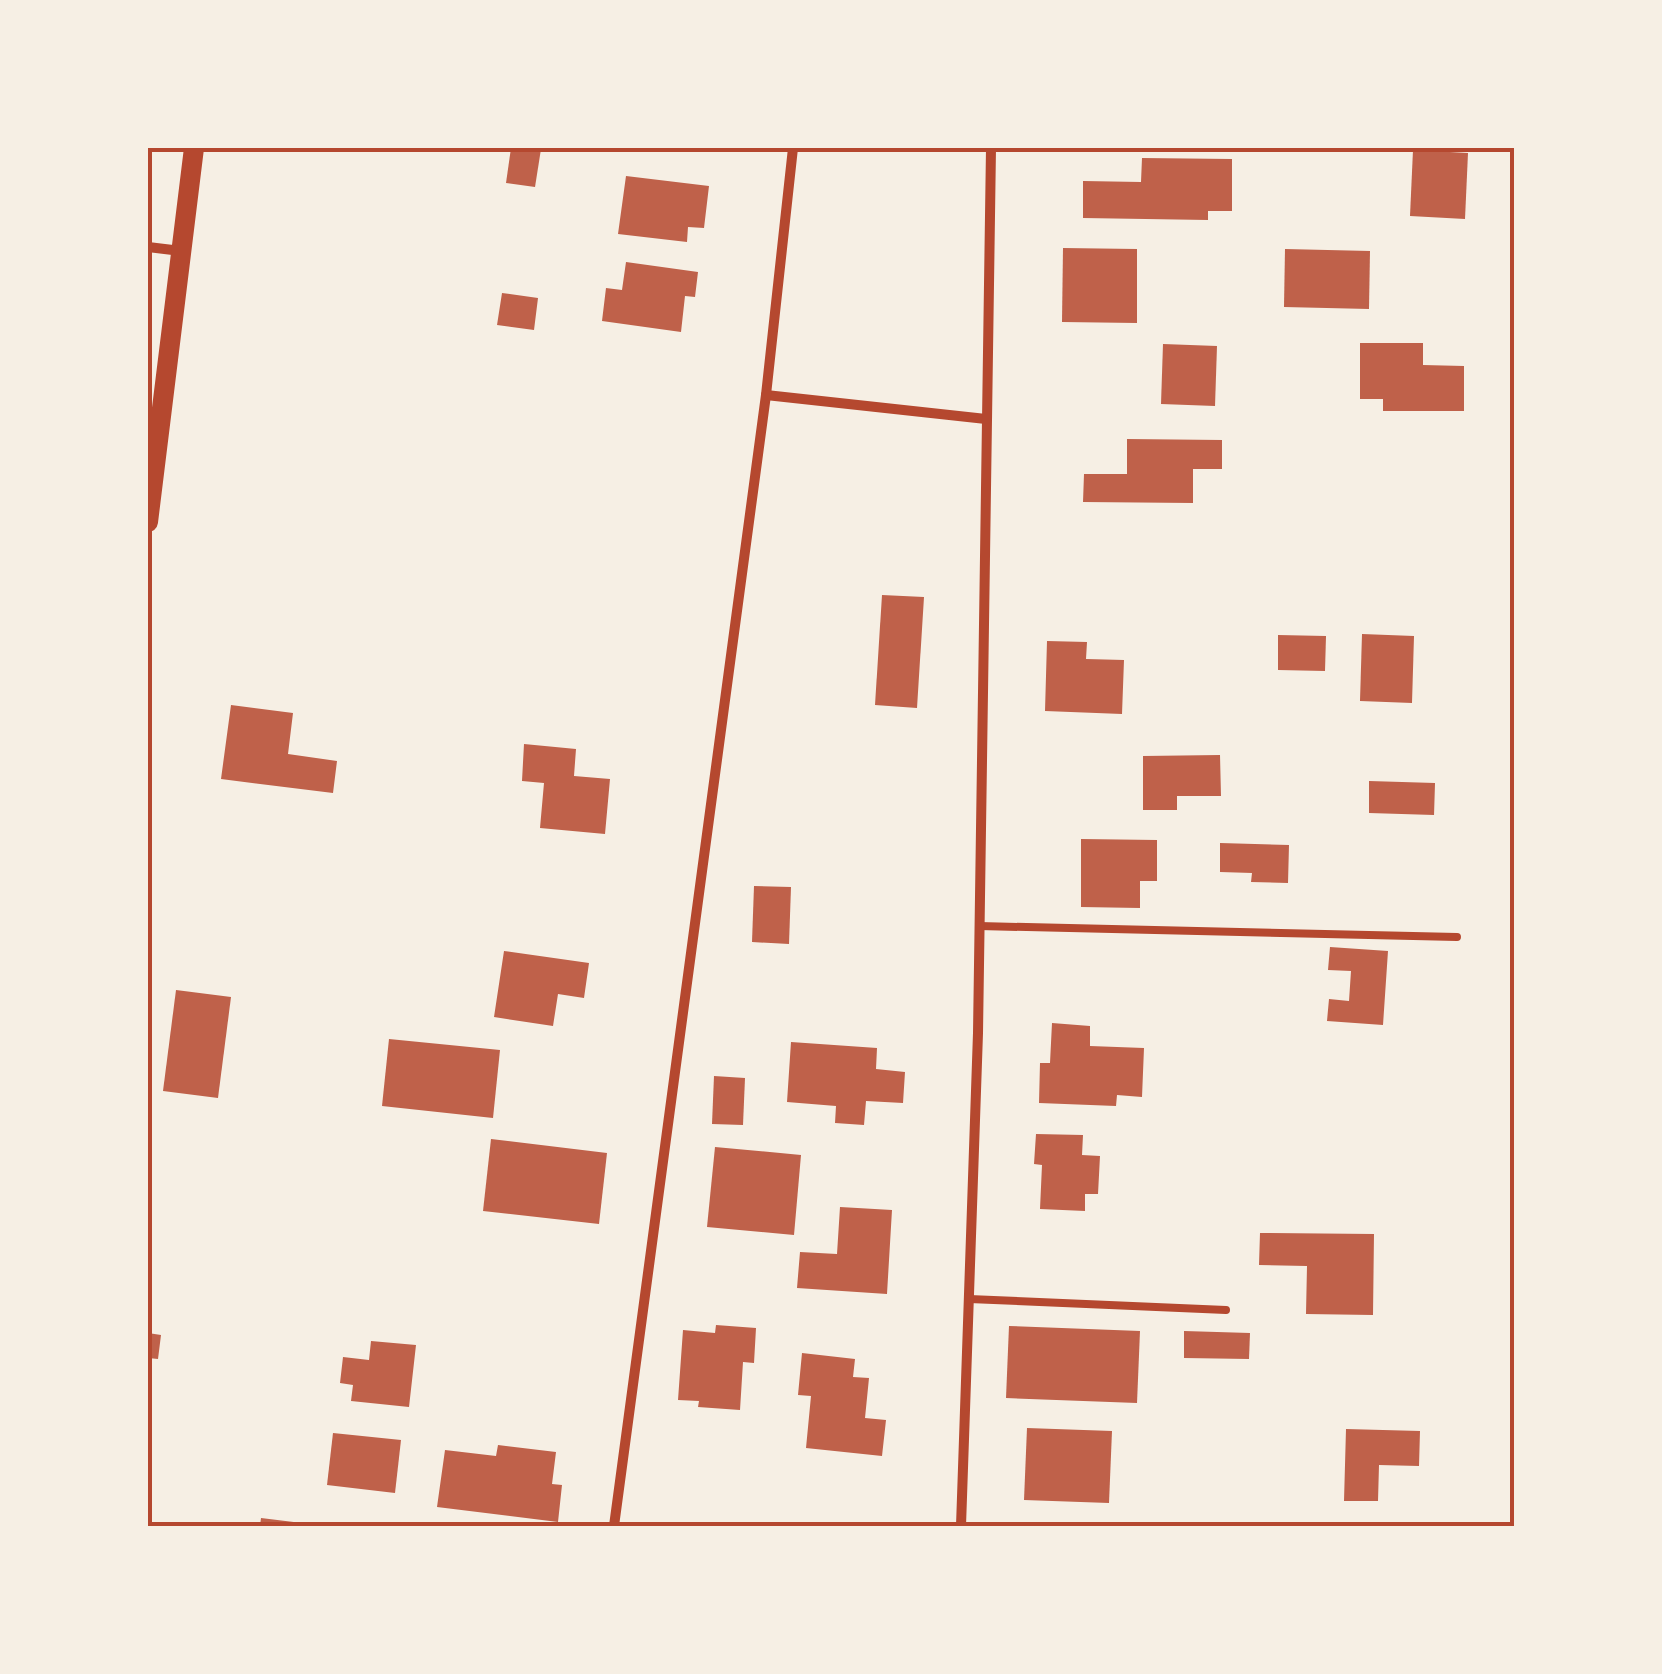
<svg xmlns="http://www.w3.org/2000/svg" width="1662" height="1674" font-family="Karla,sans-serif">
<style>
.building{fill:#bf614a}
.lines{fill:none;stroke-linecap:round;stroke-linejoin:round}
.service{stroke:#b5482f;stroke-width:8}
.minor{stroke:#b5482f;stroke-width:10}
.secondary{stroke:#b5482f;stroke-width:20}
.neatline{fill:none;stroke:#b5482f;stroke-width:4}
</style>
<rect width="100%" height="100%" fill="#f6efe4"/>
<g class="building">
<path d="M 511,148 L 541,149 L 535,187 L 506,183 Z"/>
<path d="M 1413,150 L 1468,153 L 1465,219 L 1410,216 Z"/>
<path d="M 1142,158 L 1232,159 L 1232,211 L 1208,211 L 1208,220 L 1083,218 L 1083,181 L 1141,182 Z"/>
<path d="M 626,176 L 709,186 L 704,228 L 688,227 L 687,242 L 618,234 Z"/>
<path d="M 1063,248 L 1137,249 L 1137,323 L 1062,322 Z"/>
<path d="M 1285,249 L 1370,251 L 1369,309 L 1284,307 Z"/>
<path d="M 626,262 L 698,272 L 695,297 L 685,296 L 681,332 L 602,321 L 606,288 L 622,290 Z"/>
<path d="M 502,293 L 538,298 L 534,330 L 497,325 Z"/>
<path d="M 1360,343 L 1423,343 L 1423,365 L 1464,366 L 1464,411 L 1383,411 L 1383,399 L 1360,399 Z"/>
<path d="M 1163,344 L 1217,346 L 1215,406 L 1161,404 Z"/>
<path d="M 1127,439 L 1222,440 L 1222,469 L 1193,469 L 1193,503 L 1083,502 L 1084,474 L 1127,474 Z"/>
<path d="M 882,595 L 924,597 L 917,708 L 875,705 Z"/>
<path d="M 1362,634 L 1414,636 L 1412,703 L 1360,701 Z"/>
<path d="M 1278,635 L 1326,636 L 1325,671 L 1278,670 Z"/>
<path d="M 1047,641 L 1087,642 L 1086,659 L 1124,660 L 1122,714 L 1045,711 Z"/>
<path d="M 231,705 L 293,713 L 288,754 L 337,761 L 333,793 L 221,779 Z"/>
<path d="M 524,744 L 576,749 L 574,776 L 610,779 L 605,834 L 540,828 L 544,783 L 522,781 Z"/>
<path d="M 1220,755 L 1221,796 L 1177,796 L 1177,810 L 1143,810 L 1143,756 Z"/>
<path d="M 1369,781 L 1435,783 L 1434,815 L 1369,813 Z"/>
<path d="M 1081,839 L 1157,840 L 1157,881 L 1140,881 L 1140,908 L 1081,907 Z"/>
<path d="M 1220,843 L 1289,845 L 1288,883 L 1251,882 L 1252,873 L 1220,872 Z"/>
<path d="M 754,886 L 791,887 L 789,944 L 752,942 Z"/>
<path d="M 1330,947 L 1388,951 L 1383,1025 L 1327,1021 L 1329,999 L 1349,1001 L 1351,971 L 1328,970 Z"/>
<path d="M 504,951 L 589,963 L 584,998 L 558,994 L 553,1026 L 494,1017 Z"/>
<path d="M 176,990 L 231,997 L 218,1098 L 163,1091 Z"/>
<path d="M 1052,1023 L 1090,1026 L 1090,1046 L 1144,1048 L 1142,1097 L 1117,1095 L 1116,1106 L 1039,1103 L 1040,1063 L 1050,1063 Z"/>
<path d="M 389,1039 L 500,1050 L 493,1118 L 382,1106 Z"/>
<path d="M 791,1042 L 877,1048 L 876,1069 L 905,1072 L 903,1103 L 866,1101 L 864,1125 L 835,1123 L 836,1106 L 787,1102 Z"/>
<path d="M 714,1076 L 745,1078 L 743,1125 L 712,1124 Z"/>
<path d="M 1036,1134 L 1083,1135 L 1082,1155 L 1100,1156 L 1098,1194 L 1085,1194 L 1085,1211 L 1040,1209 L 1042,1165 L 1034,1164 Z"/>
<path d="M 491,1139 L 607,1153 L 599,1224 L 483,1211 Z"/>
<path d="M 715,1147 L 801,1155 L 794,1235 L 707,1227 Z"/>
<path d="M 840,1207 L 892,1210 L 887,1294 L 797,1288 L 800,1252 L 837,1254 Z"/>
<path d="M 1260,1233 L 1374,1234 L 1373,1315 L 1306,1314 L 1307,1266 L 1259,1265 Z"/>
<path d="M 716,1325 L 756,1328 L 754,1363 L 743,1362 L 740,1410 L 698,1407 L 699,1401 L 678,1400 L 683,1330 L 715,1333 Z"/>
<path d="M 1009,1326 L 1140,1331 L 1137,1403 L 1006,1398 Z"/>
<path d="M 1184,1331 L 1250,1333 L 1249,1359 L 1184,1358 Z"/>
<path d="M 148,1333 L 161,1335 L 158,1359 L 148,1358 Z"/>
<path d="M 371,1341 L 416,1345 L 409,1407 L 351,1401 L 353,1385 L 340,1383 L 343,1357 L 369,1360 Z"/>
<path d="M 802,1353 L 855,1359 L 853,1377 L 869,1378 L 865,1418 L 886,1420 L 882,1456 L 806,1448 L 811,1396 L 798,1395 Z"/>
<path d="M 1027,1428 L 1112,1431 L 1109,1503 L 1024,1500 Z"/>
<path d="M 1346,1429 L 1420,1431 L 1419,1466 L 1379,1465 L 1378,1501 L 1344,1501 Z"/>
<path d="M 333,1433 L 401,1440 L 395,1493 L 327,1485 Z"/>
<path d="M 498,1445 L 556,1452 L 552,1484 L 562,1485 L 558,1522 L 437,1507 L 445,1450 L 496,1456 Z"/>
<path d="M 261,1518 L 310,1524 L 310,1526 L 260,1526 Z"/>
</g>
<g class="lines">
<g class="service">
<path d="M 979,926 L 1457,937"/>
<path d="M 969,1299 L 1226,1310"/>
</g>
<g class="minor">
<path d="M 148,247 L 181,251"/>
<path d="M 766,395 L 986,419"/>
<path d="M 614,1526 L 766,395 L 793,148"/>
<path d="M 961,1526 L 978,1033 L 991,148"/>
</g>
<path class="secondary" d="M 148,522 L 194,148"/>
</g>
<rect width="1662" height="1674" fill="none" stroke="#f6efe4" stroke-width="300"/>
<rect x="150" y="150" width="1362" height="1374" class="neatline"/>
</svg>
